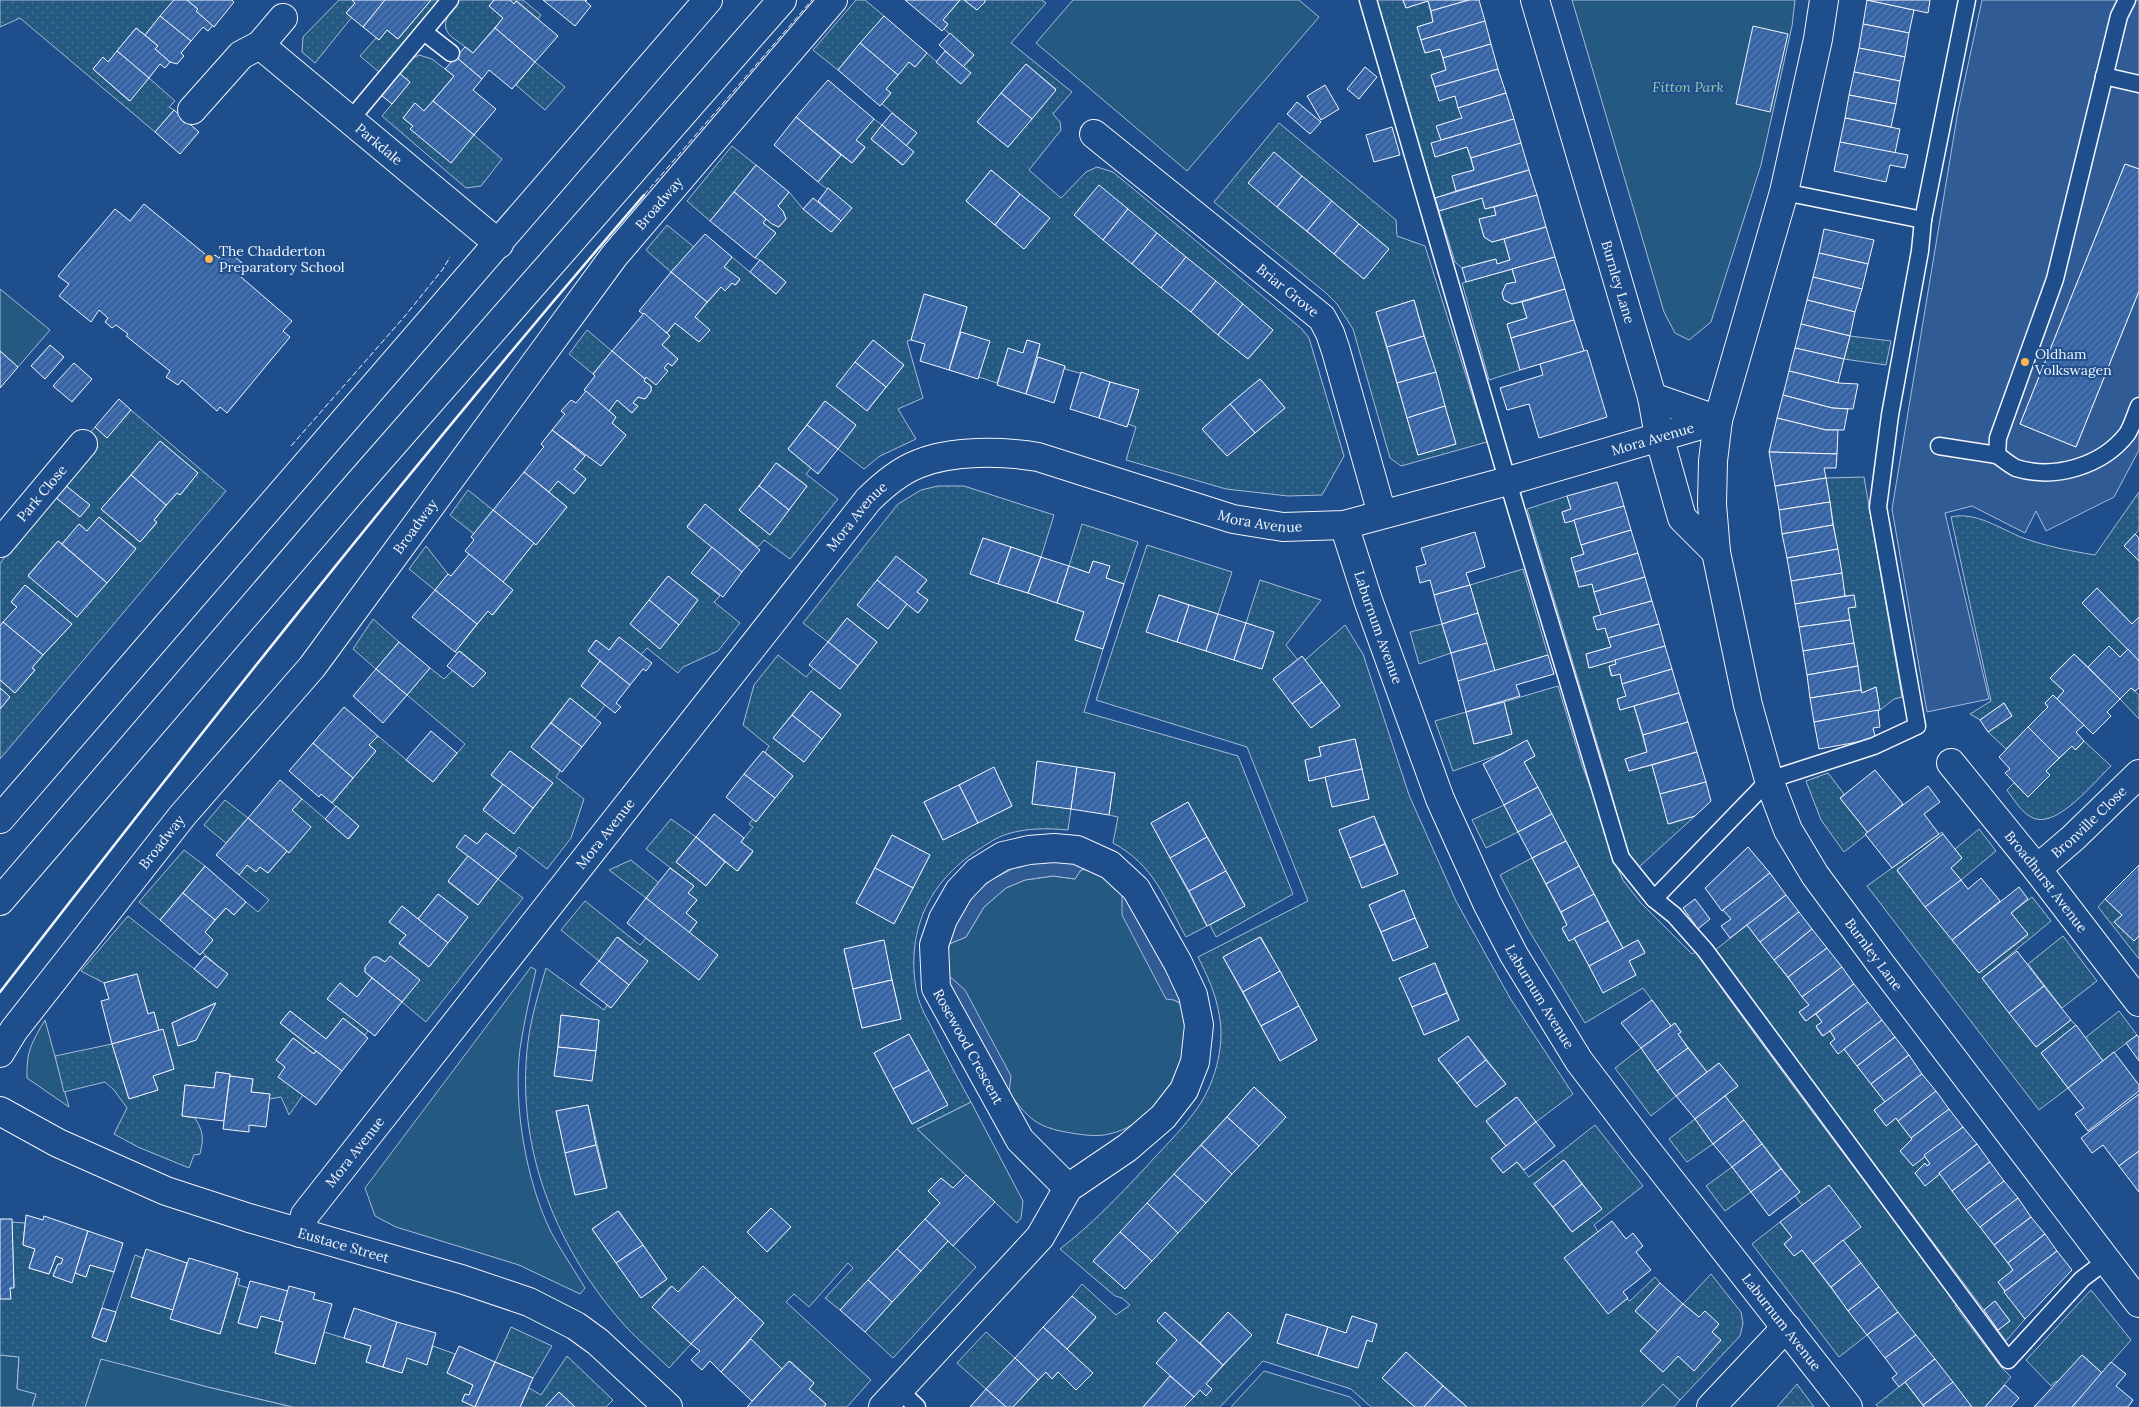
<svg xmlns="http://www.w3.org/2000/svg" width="2139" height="1407" font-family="Lora,serif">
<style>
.green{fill:#245a82;stroke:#a8bbd7}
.garden{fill:url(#garden-dots);stroke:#a8bbd7;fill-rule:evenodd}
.parking{fill:#305b95;stroke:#a8bbd7}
.building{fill:url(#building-hatch);stroke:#f2f6ff}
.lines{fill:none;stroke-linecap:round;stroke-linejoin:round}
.service-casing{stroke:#f2f6ff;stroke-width:19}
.minor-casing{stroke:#f2f6ff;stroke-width:30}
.tertiary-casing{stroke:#f2f6ff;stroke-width:30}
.trunk-casing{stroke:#f2f6ff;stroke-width:30}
.service{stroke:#1f4e8c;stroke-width:16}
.minor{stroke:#1f4e8c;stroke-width:28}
.tertiary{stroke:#1f4e8c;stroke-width:28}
.trunk{stroke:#1f4e8c;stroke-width:28}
.fence{stroke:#f2f6ff;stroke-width:1;stroke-dasharray:6 2.5;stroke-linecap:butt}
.wall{stroke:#f2f6ff;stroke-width:2.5}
.poi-dot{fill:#ffb74d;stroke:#1f4e8c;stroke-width:2}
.labels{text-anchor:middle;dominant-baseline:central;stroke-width:4;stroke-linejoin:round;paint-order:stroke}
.park-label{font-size:14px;font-style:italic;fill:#97c8a6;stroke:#1f4e8c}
.street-label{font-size:14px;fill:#f2f6ff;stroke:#1f4e8c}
.poi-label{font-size:14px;fill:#f2f6ff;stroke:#1f4e8c;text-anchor:start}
</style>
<defs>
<pattern id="garden-dots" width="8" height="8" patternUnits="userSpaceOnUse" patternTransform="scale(1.25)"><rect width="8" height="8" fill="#245a82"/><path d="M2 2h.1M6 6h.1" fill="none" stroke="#447295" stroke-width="1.8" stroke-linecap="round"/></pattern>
<pattern id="building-hatch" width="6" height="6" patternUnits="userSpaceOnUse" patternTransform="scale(1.25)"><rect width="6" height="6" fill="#3563a3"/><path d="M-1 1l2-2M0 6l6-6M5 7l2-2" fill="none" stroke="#537ab1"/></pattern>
</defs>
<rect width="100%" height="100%" fill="#1f4e8c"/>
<g class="green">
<path d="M 1073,0 L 1299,0 L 1319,17 L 1187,171 L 1036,43 Z"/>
<path d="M 1572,0 L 1795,0 L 1792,26 L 1761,165 L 1711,322 L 1689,340 L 1675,333 L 1664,312 Z"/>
<path d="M 0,289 L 50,330 L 18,367 L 0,351 Z"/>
<path d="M 1089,867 L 1122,891 L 1174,1000 L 1184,1005 C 1187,1017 1188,1051 1184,1062 C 1172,1093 1143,1127 1109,1134 C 1098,1137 1083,1135 1071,1133 C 1059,1131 1045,1128 1035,1121 C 1025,1114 1016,1102 1009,1093 L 947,974 L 949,944 L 966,937 L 984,907 L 1006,888 L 1025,880 L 1053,876 L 1075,879 L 1080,871 Z"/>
<path d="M 531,967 L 536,970 C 530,996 524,1022 520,1049 C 513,1105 526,1181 551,1232 C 561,1251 574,1269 585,1288 L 580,1294 L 519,1265 L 396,1227 L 375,1216 L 365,1188 Z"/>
<path d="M 45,1020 L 69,1107 L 27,1078 C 26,1051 32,1042 45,1020 Z"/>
<path d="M 971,1102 L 1023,1201 L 1021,1218 L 1017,1223 L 917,1129 Z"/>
<path d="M 0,1355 L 19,1357 L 17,1388 L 36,1394 L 32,1407 L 0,1407 Z"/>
<path d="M 101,1358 L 208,1387 L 293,1407 L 85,1407 Z"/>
<path d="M 1264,1371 L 1350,1397 L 1361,1407 L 1231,1407 Z"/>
<path d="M 1663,1384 L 1680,1400 L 1674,1407 L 1641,1407 Z"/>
</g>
<g class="garden">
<path d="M 0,0 L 174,0 L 145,35 L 136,28 L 108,62 L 103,57 L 93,69 L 129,101 L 149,78 L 175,101 L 169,107 L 174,110 L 155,132 L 20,18 L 0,27 Z"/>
<path d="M 339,0 L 352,0 L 355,3 L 346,13 L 352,17 L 315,63 L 302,52 L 303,37 Z"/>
<path d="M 431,0 L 439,0 L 379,72 L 360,56 L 376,38 L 379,40 L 387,30 L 398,39 Z"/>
<path d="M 458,0 L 494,0 L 489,6 L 503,18 L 473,53 C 451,34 432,34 458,0 Z"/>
<path d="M 510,0 L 523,0 L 541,15 L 538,19 L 517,1 L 514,4 Z"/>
<path d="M 856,0 L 865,0 L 884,16 L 838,70 L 813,50 Z"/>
<path d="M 960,0 L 964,0 L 977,10 L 985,0 L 1042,0 L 1046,3 L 1011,43 L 1072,92 L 1053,114 L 1060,122 L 1061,130 L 1029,170 L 1061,198 L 1086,172 L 1097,167 L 1113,172 L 1302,329 L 1309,338 L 1344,456 L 1322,495 L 1288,496 L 1226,489 L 1126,460 L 1136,427 L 1128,424 L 1138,390 L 1065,369 L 1065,366 L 1037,357 L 1040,344 L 1027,340 L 1023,353 L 1008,349 L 997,383 L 979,377 L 960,331 L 967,307 L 925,294 L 911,340 L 907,341 L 923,398 L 898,409 L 916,439 L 880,456 L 864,469 L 838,449 L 856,425 L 825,401 L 788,449 L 811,468 L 806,474 L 838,499 L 790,559 L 764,540 L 758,547 L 705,505 L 687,526 L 712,547 L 692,573 L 720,596 L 714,602 L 740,623 L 718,651 L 683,667 L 678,673 L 647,648 L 641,655 L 619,637 L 609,650 L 596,640 L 588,651 L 600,661 L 581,686 L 605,705 L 595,718 L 570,698 L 531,747 L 560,771 L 556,777 L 584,799 L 571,838 L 547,869 L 519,847 L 514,854 L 486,833 L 477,844 L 465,835 L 468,856 L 448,882 L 478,905 L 498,879 L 523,898 L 426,1022 L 402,1002 L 419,980 L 390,956 L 385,962 L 378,957 L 373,958 L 365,967 L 365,972 L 372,978 L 357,997 L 340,983 L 368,1031 L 365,1035 L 343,1018 L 326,1039 L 290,1011 L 280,1023 L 316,1051 L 314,1054 L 293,1038 L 276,1060 L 285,1067 L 279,1077 L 303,1095 L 289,1115 L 281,1097 L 269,1099 L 270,1094 L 251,1092 L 253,1079 L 230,1076 L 230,1074 L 216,1072 L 214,1088 L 185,1085 L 182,1116 L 195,1118 C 203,1131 204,1138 200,1154 L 194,1155 L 189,1168 L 138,1147 L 114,1134 L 127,1108 L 114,1090 L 105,1082 L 64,1092 L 55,1056 L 112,1044 L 129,1099 L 157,1090 L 153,1076 L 174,1069 L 163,1030 L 159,1031 L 154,1012 L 148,1014 L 137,974 L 104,983 L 81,971 L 128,916 L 217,987 L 227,974 L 202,952 L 213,940 L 205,932 L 226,908 L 234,915 L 246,902 L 258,912 L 269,900 L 239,875 L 247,865 L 256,871 L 260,867 L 268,873 L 287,851 L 289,853 L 292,810 L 302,799 L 349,839 L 359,826 L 332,803 L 376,751 L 369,745 L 378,736 L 433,782 L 465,744 L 407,695 L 430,668 L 444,679 L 453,670 L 473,687 L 486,673 L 460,651 L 457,653 L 455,652 L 488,611 L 493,615 L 512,591 L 503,582 L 534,543 L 567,507 L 549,492 L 558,481 L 574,494 L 586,479 L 574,469 L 585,456 L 586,454 L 601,466 L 626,435 L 612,423 L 616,417 L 609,411 L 617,400 L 632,413 L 637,406 L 633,403 L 638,397 L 645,399 L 651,391 L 651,386 L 644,381 L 645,378 L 664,368 L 668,363 L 672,366 L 678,359 L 662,345 L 670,336 L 667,333 L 675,323 L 699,342 L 709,330 L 695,317 L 721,287 L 725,291 L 732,283 L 736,285 L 740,280 L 724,267 L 732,257 L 776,294 L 786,282 L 760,260 L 755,258 L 776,233 L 763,223 L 766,219 L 779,226 L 786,219 L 783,211 L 778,206 L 789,192 L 803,209 L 832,232 L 851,208 L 818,182 L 841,155 L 852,163 L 865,148 L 856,140 L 874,119 L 882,125 L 871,139 L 902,165 L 914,152 L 906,146 L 916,133 L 882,104 L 891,93 L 886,89 L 909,62 L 915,67 L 927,53 L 961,84 L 970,73 L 963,67 L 974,55 L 944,29 L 948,24 L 943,20 ZM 1026,64 L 1056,89 L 1008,147 L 977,122 ZM 991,170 L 1049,218 L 1024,249 L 966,201 ZM 1074,215 L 1157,233 L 1273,330 L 1248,359 ZM 873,340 L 904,365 L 867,411 ZM 1260,379 L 1285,408 L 1227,456 L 1202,429 ZM 777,463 L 807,486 L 770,535 L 739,510 ZM 668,576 L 698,600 L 660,648 L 630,624 ZM 510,751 L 553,783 L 514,833 L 483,809 L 503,784 L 491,775 ZM 438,894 L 468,917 L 429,967 L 399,944 L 406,935 L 389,922 L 402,906 L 418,919 ZM 215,1003 L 196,1040 L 178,1046 L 172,1023 Z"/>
<path d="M 1377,0 L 1403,0 L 1406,8 L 1428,1 L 1433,22 L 1417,27 L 1425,53 L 1440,49 L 1446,70 L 1431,75 L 1439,100 L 1455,96 L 1462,118 L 1437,126 L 1441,140 L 1435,157 L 1467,147 L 1474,170 L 1453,176 L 1456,191 L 1435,198 Z"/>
<path d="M 419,55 L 432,59 L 454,76 L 424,111 L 415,103 L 403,118 L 413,126 L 410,129 L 474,135 L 502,159 L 481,186 L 466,188 L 382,116 L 410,82 L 399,73 L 411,59 Z"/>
<path d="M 535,62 L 565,87 L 545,110 L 516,85 Z"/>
<path d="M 1279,123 L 1396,220 L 1397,236 L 1425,246 L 1487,442 L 1401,466 L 1390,458 L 1353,329 L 1337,304 L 1326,293 L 1214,202 ZM 1274,153 L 1389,249 L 1364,279 L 1277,207 ZM 1414,300 L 1456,444 L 1418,455 L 1376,312 Z"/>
<path d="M 732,146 L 756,165 L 710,221 L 687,201 Z"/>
<path d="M 1482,198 L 1485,209 L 1494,207 L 1496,215 L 1479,219 L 1484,237 L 1492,242 L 1504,239 L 1510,260 L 1497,264 L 1495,259 L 1462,268 L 1455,262 L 1439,211 Z"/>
<path d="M 667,225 L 694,247 L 671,272 L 646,250 Z"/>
<path d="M 1512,269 L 1516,282 L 1506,284 L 1502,293 L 1504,300 L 1512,304 L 1522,302 L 1527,318 L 1507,324 L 1520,370 L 1489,380 L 1462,283 Z"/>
<path d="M 587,330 L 612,351 L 593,374 L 569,354 Z"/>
<path d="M 1850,336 L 1891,341 L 1886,365 L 1844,359 Z"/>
<path d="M 131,410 L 226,491 L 0,759 L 0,709 L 10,697 L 0,688 L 0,680 L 15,693 L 35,670 L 32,667 L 72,624 L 25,585 L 11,602 L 17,607 L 0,626 L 0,563 L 55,497 L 80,517 L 90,505 L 65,485 L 98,447 L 86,437 L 95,427 L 107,437 ZM 160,441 L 198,473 L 180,495 L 177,493 L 154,520 L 157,523 L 140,542 L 101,509 ZM 99,517 L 136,548 L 77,617 L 28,575 L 58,541 L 62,544 L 79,524 L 87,531 Z"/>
<path d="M 1864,477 L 1902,697 L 1894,699 L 1880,710 L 1876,687 L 1862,693 L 1848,608 L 1855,607 L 1854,595 L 1845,596 L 1826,478 Z"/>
<path d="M 938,486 L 964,486 L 1054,515 L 1041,557 L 983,538 L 971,574 L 1084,612 L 1075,640 L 1103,649 L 1084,712 L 1238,756 L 1293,894 L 1216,937 L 1210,925 L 1245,905 L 1188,802 L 1151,823 L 1207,926 L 1186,937 C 1165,899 1154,865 1113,843 L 1118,817 L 1109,815 L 1115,773 L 1037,762 L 1032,803 L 1071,809 L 1068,830 C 1047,828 1027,828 1007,834 C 997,837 987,844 978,850 C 927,883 905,934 917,994 C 920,1007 928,1020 934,1032 C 946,1056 958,1079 971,1102 L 917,1129 L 966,1175 L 953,1188 L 941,1178 L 928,1191 L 940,1203 L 840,1310 L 825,1298 L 853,1268 L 848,1263 L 809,1307 L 794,1294 L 786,1302 L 871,1380 L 847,1407 L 824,1407 L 826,1404 L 809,1389 L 814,1383 L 790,1361 L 782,1369 L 751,1340 L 746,1346 L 744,1345 L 764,1323 L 703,1267 L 678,1292 L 671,1286 L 652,1307 L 691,1344 L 669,1368 C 653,1352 634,1337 620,1320 C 554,1244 515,1144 528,1042 C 531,1017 539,992 546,968 L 604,1010 L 607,1005 L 611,1008 L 647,961 L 618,937 L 599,961 L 561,930 L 585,901 L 640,945 L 646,938 L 699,979 L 689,933 L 697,922 L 686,913 L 697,900 L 688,893 L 694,886 L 646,849 L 671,819 L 696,837 L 676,862 L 706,886 L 725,862 L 738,871 L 753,852 L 741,842 L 753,827 L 749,824 L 753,819 L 756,821 L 793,776 L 765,752 L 769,746 L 743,725 L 754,685 L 778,655 L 806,677 L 814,668 L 840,689 L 877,642 L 847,618 L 828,642 L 803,623 L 898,504 L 921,490 ZM 927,580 L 917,592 L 928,600 L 918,613 L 907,604 L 888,629 L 858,605 ZM 811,691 L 841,714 L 804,762 L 773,738 ZM 994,768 L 1012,806 L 943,840 L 924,802 ZM 892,835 L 930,855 L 894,923 L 856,903 ZM 883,940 L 901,1019 L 862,1028 L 844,950 ZM 561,1015 L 599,1020 L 592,1080 L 555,1076 ZM 909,1034 L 947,1105 L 912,1124 L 874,1053 ZM 588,1105 L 607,1187 L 575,1195 L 556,1111 ZM 619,1211 L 667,1279 L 641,1298 L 592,1229 Z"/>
<path d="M 468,490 L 493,510 L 474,534 L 450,515 Z"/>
<path d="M 2139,492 L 2139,530 L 2124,546 L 2139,561 L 2139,617 L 2132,624 L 2097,588 L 2128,649 L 2120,657 L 2109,646 L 2088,667 L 2074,654 L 2050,678 L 2064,691 L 2057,699 L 2053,695 L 2045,703 L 2048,707 L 2006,749 L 1988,732 L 2012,716 L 2004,703 L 1980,720 L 1970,714 L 1991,701 L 1951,517 C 1975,511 2001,529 2023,538 C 2046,546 2070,551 2095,555 Z"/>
<path d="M 1567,496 L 1571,509 L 1562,512 L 1565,522 L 1574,520 L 1584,554 L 1571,558 L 1579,587 L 1592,584 L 1601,615 L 1594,617 L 1605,628 L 1611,647 L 1586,654 L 1589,668 L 1615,660 L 1616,664 L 1609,666 L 1611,676 L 1620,674 L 1626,696 L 1617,699 L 1620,710 L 1634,706 L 1647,752 L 1625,759 L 1629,771 L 1652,765 L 1669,824 L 1695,816 L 1638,868 L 1627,852 L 1607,777 L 1527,509 Z"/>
<path d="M 1082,524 L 1138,542 L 1124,584 L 1106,578 L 1109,566 L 1093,561 L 1089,573 L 1069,566 Z"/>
<path d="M 1147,545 L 1232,572 L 1218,614 L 1159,595 L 1147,632 L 1262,669 L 1273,632 L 1246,623 L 1260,580 L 1321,600 L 1286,645 L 1298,660 L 1273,679 L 1311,728 L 1340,706 L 1305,660 L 1345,625 L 1363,654 L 1409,795 L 1456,901 L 1510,998 L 1573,1094 L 1536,1122 L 1516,1097 L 1486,1121 L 1506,1146 L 1491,1158 L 1503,1173 L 1517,1162 L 1529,1177 L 1595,1125 L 1643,1186 L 1594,1225 L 1598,1232 L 1565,1258 L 1630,1301 L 1655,1277 L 1660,1283 L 1635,1311 L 1658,1332 L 1640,1351 L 1663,1372 L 1678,1356 L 1694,1370 L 1721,1340 L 1712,1332 L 1719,1324 L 1699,1317 L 1683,1304 L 1711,1274 L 1741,1312 L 1743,1323 L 1740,1336 L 1680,1400 L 1663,1384 L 1641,1407 L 1467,1407 L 1406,1352 L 1382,1378 L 1415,1407 L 1371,1407 L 1351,1389 L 1263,1361 L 1220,1407 L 1184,1407 L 1200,1390 L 1206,1395 L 1212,1389 L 1206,1384 L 1252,1335 L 1228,1312 L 1200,1343 L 1165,1312 L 1157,1321 L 1177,1340 L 1170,1376 L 1143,1407 L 1013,1407 L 1046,1372 L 1052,1379 L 1058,1372 L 1076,1390 L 1092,1373 L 1067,1349 L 1096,1318 L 1072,1296 L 1082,1284 L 1116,1315 L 1130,1305 L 1122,1298 L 1115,1296 L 1060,1249 C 1091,1225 1118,1197 1145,1168 C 1161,1150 1179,1133 1193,1114 C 1214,1088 1226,1046 1219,1014 C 1216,994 1207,975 1198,957 L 1308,901 L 1247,747 L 1096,700 ZM 1355,739 L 1369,799 L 1332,807 L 1325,777 L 1309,781 L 1305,761 L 1321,756 L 1319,747 ZM 1374,816 L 1398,873 L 1362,888 L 1339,830 ZM 1403,890 L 1428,947 L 1393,961 L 1369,905 ZM 1261,937 L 1317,1040 L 1280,1061 L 1223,957 ZM 1435,963 L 1459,1020 L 1424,1035 L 1400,978 ZM 1468,1036 L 1506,1084 L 1476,1107 L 1438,1060 ZM 1254,1087 L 1285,1116 L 1125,1289 L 1094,1261 ZM 1564,1160 L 1602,1209 L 1572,1232 L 1534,1184 ZM 1286,1314 L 1346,1333 L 1352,1316 L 1377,1325 L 1372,1341 L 1367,1340 L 1357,1368 L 1277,1343 Z"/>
<path d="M 426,546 L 448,574 L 435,590 L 409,569 Z"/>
<path d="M 1523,569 L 1548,655 L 1495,671 L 1470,585 Z"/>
<path d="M 373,619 L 399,642 L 376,669 L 353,649 Z"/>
<path d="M 1442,624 L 1451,653 L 1419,664 L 1410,632 Z"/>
<path d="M 1558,686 L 1582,765 L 1603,821 L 1610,851 L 1623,880 L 1640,902 L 1692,954 L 1696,952 C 1780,1072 1870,1187 1956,1304 L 1955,1306 L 2001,1367 L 2011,1377 L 1985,1407 L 1972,1407 L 1802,1205 L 1795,1196 L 1800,1192 L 1725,1096 L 1738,1086 L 1719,1063 L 1707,1072 L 1678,1034 L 1681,1032 L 1675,1023 L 1671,1026 L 1643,988 L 1585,1023 L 1528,929 L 1500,875 L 1532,858 L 1567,925 L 1562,929 L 1569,941 L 1574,938 L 1603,992 L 1636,975 L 1629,961 L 1645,952 L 1638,940 L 1623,948 L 1524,762 L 1535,756 L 1527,741 L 1501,754 L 1453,771 L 1435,721 L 1466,712 L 1474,744 L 1512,734 L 1504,702 Z"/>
<path d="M 2131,688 L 2139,695 L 2139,719 L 2120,699 Z"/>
<path d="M 2084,741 L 2111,766 C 2095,781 2057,829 2033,818 C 2022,813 2014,800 2007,790 L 2014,783 L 2028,797 L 2046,771 L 2072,746 L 2076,750 Z"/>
<path d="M 1828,773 L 1844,794 L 1840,798 L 1868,833 L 1844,852 L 1821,820 L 1806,781 Z"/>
<path d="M 225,800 L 248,818 L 226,843 L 204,825 Z"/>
<path d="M 1504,805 L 1518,832 L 1486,848 L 1472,820 Z"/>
<path d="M 1979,829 L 1996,851 L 1961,880 L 1951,868 L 1962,858 L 1955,849 Z"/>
<path d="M 1942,832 L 1943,834 L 1897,871 L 1979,973 L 2028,935 L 2011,913 L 2032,897 L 2051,921 L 1982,978 L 2036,1047 L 2071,1020 L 2076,1025 L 2041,1053 L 2068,1088 L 2039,1110 L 1867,886 Z"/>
<path d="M 184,850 L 205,866 L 160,920 L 139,902 Z"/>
<path d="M 631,860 L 659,883 L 646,898 L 609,870 Z"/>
<path d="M 2105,899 L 2122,915 L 2115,923 L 2134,941 L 2139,936 L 2139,959 L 2098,907 Z"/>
<path d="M 1747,925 L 1809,1005 L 1799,1012 L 1805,1021 L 1816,1014 L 1822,1022 L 1816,1027 L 1822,1036 L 1830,1031 L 1835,1039 L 1830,1043 L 1838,1053 L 1844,1049 L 1885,1102 L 1874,1110 L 1886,1126 L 1896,1118 L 1912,1139 L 1900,1151 L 1913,1166 L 1924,1155 L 1930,1164 L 1927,1166 L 1925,1164 L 1915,1173 L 1925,1185 L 1939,1173 L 2013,1270 L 1998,1282 L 2025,1319 L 2006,1341 L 1998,1330 L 2010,1321 L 1995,1301 L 1984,1310 L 1714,951 Z"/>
<path d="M 2063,936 L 2097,981 L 2062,1008 L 2028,964 Z"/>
<path d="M 2119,1011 L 2137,1035 L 2103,1061 L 2085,1038 Z"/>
<path d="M 1641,1048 L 1676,1096 L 1651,1116 L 1615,1068 Z"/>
<path d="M 1695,1119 L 1713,1144 L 1687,1162 L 1669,1139 Z"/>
<path d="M 1732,1167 L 1751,1192 L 1725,1211 L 1706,1186 Z"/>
<path d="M 12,1222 L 25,1223 L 23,1245 L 35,1249 L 29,1268 L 49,1274 L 56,1256 L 63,1259 L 61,1264 L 58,1264 L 53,1276 L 71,1282 L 75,1273 L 86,1277 L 90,1265 L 114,1272 L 92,1337 L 106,1342 L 135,1255 L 143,1258 L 131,1297 L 173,1310 L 171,1319 L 220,1334 L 237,1278 L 240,1279 L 238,1285 L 248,1288 L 238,1323 L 257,1328 L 261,1316 L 283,1322 L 275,1353 L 315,1364 L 324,1332 L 371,1346 L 366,1362 L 402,1373 L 407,1358 L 427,1364 L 433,1346 L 455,1354 L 447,1373 L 473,1385 L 469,1395 L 465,1394 L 462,1401 L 475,1407 L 293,1407 L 208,1387 L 101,1359 L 85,1407 L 32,1407 L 36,1394 L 17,1389 L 19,1357 L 0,1355 L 0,1299 L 10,1288 L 14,1287 Z"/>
<path d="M 1780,1222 L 1792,1237 L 1784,1244 L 1794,1256 L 1802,1250 L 1867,1335 L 1839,1357 L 1752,1244 Z"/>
<path d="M 948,1241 L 976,1267 L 893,1358 L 865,1332 Z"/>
<path d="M 2091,1290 L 2131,1340 L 2102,1373 L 2082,1355 L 2059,1382 L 2056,1381 L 2051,1386 L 2026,1360 Z"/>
<path d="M 511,1327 L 552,1346 L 533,1378 L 495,1362 Z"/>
<path d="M 986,1332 L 1015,1358 L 986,1389 L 957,1363 Z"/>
<path d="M 567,1356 L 613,1400 L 606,1407 L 575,1407 L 559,1392 L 545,1407 L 520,1407 L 529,1388 L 541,1395 Z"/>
<path d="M 1905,1382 L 1924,1407 L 1878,1407 L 1876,1405 Z"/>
<path d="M 1797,1384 L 1814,1407 L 1777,1407 Z"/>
</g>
<g class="parking">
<path d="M 1982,0 L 2139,0 L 2139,169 L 2125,164 L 2020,424 L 2076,447 L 2139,291 L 2139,450 L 2114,497 L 2046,531 L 2036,511 L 2025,533 L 1972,506 L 1945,513 L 1989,699 L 1927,712 L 1892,509 L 1958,111 Z"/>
<path d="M 1045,861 L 1065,861 L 1089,867 L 1080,871 L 1075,879 L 1053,876 L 1025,880 L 1006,888 L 984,907 L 966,937 L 949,944 L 952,931 L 959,916 L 974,895 L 991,880 L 1018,866 Z"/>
<path d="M 1122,891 L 1181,993 L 1184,1005 L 1174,1000 L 1166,999 L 1122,915 Z"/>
<path d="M 947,974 L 965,990 L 1011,1076 L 1009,1093 L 951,990 Z"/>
</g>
<g class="building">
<path d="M 174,0 L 187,0 L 198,9 L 196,11 L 213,25 L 208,31 L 203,27 L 191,41 L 160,16 Z"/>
<path d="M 187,0 L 232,0 L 234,2 L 214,27 L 196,11 L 198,9 Z"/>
<path d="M 352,0 L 385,0 L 363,27 L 346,13 L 355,3 Z"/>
<path d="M 385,0 L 431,0 L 398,39 L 387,30 L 379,40 L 363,27 Z"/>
<path d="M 494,0 L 510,0 L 514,4 L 516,1 L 558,36 L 535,62 L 495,28 L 503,18 L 489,6 Z"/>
<path d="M 543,0 L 587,0 L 585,1 L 591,6 L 575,26 Z"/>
<path d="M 905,0 L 960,0 L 943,20 L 948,24 L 942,31 Z"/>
<path d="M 964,0 L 985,0 L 985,2 L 977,10 Z"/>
<path d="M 1403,0 L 1469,0 L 1431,11 L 1428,1 L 1406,8 Z"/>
<path d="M 1469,0 L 1479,0 L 1485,21 L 1421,40 L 1417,27 L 1433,22 L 1431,11 Z"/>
<path d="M 1867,0 L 1914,10 L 1909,33 L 1863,24 Z"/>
<path d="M 1867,0 L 1930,0 L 1928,13 Z"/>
<path d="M 160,16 L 191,41 L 181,53 L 184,56 L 177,64 L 170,62 L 155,49 L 158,46 L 145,35 Z"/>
<path d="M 884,16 L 927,53 L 915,67 L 909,62 L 898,75 L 860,43 Z"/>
<path d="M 1485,21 L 1491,44 L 1443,58 L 1440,49 L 1425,53 L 1421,40 Z"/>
<path d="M 1863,24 L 1909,33 L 1905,57 L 1859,48 Z"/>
<path d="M 1753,26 L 1788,34 L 1770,112 L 1736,104 Z"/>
<path d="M 136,28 L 158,46 L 155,49 L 170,62 L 165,68 L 160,64 L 149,78 L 117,51 Z"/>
<path d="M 495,28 L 535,62 L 512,89 L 489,70 L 482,79 L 456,57 L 465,47 L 473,53 Z"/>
<path d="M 950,33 L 974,55 L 963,67 L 939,45 Z"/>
<path d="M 860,43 L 898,75 L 886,89 L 891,93 L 880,106 L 838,70 Z"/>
<path d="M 1491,44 L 1498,69 L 1435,87 L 1431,75 L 1446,70 L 1443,58 Z"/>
<path d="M 1859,48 L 1905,57 L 1900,81 L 1854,72 Z"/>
<path d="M 117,51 L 149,78 L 130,101 L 93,69 L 103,57 L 108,62 Z"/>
<path d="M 945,51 L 971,73 L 961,84 L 936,62 Z"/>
<path d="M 456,57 L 482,79 L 473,90 L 496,109 L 474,135 L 433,101 L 454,76 L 445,69 Z"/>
<path d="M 1026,64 L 1056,90 L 1032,119 L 1001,93 Z"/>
<path d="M 1365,67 L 1377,77 L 1359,99 L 1347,89 Z"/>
<path d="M 1498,69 L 1506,93 L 1458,108 L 1455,96 L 1439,101 L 1435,87 Z"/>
<path d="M 1854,72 L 1900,81 L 1896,104 L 1849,95 Z"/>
<path d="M 399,73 L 410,82 L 392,104 L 381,95 Z"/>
<path d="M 828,80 L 874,119 L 856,140 L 865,147 L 852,163 L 796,117 Z"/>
<path d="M 1325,85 L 1339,109 L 1321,120 L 1307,96 Z"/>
<path d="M 1001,93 L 1032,119 L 1008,147 L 977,122 Z"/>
<path d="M 1506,93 L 1514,119 L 1441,140 L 1436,126 L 1462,118 L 1458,108 Z"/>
<path d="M 1849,95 L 1896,104 L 1891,127 L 1845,118 Z"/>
<path d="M 433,101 L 474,135 L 451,163 L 410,129 L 413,126 L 403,118 L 415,103 L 424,111 Z"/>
<path d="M 1297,102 L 1321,122 L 1310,134 L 1287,114 Z"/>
<path d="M 174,110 L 199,132 L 180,154 L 155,132 Z"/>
<path d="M 892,113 L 917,133 L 906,146 L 882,125 Z"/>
<path d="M 796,117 L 841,155 L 818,182 L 774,145 Z"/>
<path d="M 1845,118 L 1900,129 L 1895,153 L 1840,142 Z"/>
<path d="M 1514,119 L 1521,143 L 1471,158 L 1467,147 L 1435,157 L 1431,143 Z"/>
<path d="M 882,125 L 914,152 L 903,165 L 871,139 Z"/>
<path d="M 1392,127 L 1400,155 L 1374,162 L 1366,135 Z"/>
<path d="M 1840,142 L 1908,155 L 1905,168 L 1890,165 L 1886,182 L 1834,171 Z"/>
<path d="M 1521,143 L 1529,170 L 1456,191 L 1452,176 L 1474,170 L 1471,158 Z"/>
<path d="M 1274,152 L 1302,176 L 1277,207 L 1248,183 Z"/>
<path d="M 2125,164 L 2139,169 L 2139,291 L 2076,447 L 2020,424 Z"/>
<path d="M 756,165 L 789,192 L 778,206 L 783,211 L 786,219 L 779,227 L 772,224 L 734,192 Z"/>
<path d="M 991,170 L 1020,194 L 995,225 L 966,201 Z"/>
<path d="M 1529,170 L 1537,195 L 1485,209 L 1482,198 L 1439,211 L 1435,198 Z"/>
<path d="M 1302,176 L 1332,201 L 1307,231 L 1277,207 Z"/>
<path d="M 1099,185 L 1128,209 L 1103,240 L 1074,215 Z"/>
<path d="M 828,188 L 852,208 L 841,221 L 818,201 Z"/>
<path d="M 734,192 L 766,219 L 763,223 L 776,233 L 755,258 L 710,221 Z"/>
<path d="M 1020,194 L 1050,218 L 1024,249 L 995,225 Z"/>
<path d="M 1537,195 L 1546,227 L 1492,242 L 1484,237 L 1479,219 L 1496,215 L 1494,207 Z"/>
<path d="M 813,198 L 841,221 L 831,232 L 803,209 Z"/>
<path d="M 1332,201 L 1359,224 L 1334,254 L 1307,231 Z"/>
<path d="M 144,204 L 211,259 L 215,255 L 219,258 L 226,249 L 248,268 L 241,277 L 292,321 L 283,331 L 290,337 L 227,413 L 220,407 L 217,411 L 182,380 L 178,385 L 166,377 L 170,371 L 126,336 L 128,334 L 116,325 L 112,328 L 105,322 L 108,318 L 99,310 L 91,322 L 59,296 L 69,284 L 58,276 L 115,209 L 130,221 Z"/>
<path d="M 1128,209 L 1157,233 L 1132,264 L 1103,240 Z"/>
<path d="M 1359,224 L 1389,249 L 1364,279 L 1334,254 Z"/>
<path d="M 1546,227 L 1555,257 L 1466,282 L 1462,268 L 1496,259 L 1497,264 L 1510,260 L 1504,239 Z"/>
<path d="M 1824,229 L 1874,240 L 1868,264 L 1819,253 Z"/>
<path d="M 1157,233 L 1186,257 L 1161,288 L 1132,264 Z"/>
<path d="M 705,234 L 732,257 L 724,267 L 740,279 L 735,285 L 732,283 L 725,291 L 721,287 L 707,302 L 671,272 Z"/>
<path d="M 1819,253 L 1868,264 L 1862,289 L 1813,277 Z"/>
<path d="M 1186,257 L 1216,281 L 1191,312 L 1161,288 Z"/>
<path d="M 1555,257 L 1565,289 L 1512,304 L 1504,300 L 1502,293 L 1506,284 L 1516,282 L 1512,269 Z"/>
<path d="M 760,260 L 786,282 L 776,294 L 750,272 Z"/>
<path d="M 671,272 L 707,302 L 695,317 L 710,330 L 699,342 L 675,323 L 667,333 L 639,311 Z"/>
<path d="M 1813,277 L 1862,289 L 1855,312 L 1807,300 Z"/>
<path d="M 1216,281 L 1243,304 L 1218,335 L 1191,312 Z"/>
<path d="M 1565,289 L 1574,320 L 1511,338 L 1507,324 L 1527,318 L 1522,302 Z"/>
<path d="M 924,294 L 967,307 L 949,370 L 920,361 L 925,344 L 911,340 Z"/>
<path d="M 1414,300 L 1424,336 L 1387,347 L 1376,312 Z"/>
<path d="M 1807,300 L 1855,312 L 1850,336 L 1801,324 Z"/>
<path d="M 1243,304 L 1273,330 L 1248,359 L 1218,335 Z"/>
<path d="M 644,313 L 670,336 L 662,345 L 678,359 L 672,366 L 668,363 L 664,368 L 668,371 L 656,385 L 646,377 L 645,379 L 612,351 Z"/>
<path d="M 1574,320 L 1584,351 L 1520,370 L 1511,338 Z"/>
<path d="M 1801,324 L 1850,336 L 1844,359 L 1795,348 Z"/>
<path d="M 961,332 L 990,341 L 978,379 L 949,370 Z"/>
<path d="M 1424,336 L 1436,372 L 1397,383 L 1387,347 Z"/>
<path d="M 873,340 L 904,365 L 886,387 L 855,362 Z"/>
<path d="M 1027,340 L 1040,344 L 1026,394 L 997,385 L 1008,348 L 1023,353 Z"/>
<path d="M 50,345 L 64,357 L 45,379 L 31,366 Z"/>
<path d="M 1795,348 L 1844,359 L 1838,383 L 1789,371 Z"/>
<path d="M 1587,350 L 1607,417 L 1539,438 L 1529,404 L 1507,410 L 1500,388 L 1543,375 L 1540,364 Z"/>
<path d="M 0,351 L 18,367 L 0,388 Z"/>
<path d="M 612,351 L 645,379 L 644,381 L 651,386 L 651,391 L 645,399 L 638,397 L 633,403 L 638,406 L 632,413 L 617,400 L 609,411 L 584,390 L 595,376 L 593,374 Z"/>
<path d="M 1038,357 L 1065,366 L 1054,403 L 1026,394 Z"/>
<path d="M 855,362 L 886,387 L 867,411 L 836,386 Z"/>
<path d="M 74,363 L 92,379 L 72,402 L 53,386 Z"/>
<path d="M 1789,371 L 1838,383 L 1858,384 L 1853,409 L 1832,408 L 1783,395 Z"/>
<path d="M 1081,372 L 1110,382 L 1099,418 L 1070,409 Z"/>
<path d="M 1436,372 L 1445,406 L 1407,418 L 1397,383 Z"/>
<path d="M 1260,379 L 1285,408 L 1255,433 L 1230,404 Z"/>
<path d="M 1110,382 L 1139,390 L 1127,427 L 1099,418 Z"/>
<path d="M 586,391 L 616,417 L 612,423 L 626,435 L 601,466 L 552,430 L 565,414 L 561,411 L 571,400 L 576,403 Z"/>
<path d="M 1783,395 L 1832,408 L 1848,409 L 1844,430 L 1826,430 L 1777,418 Z"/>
<path d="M 119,399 L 131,410 L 107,438 L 95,427 Z"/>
<path d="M 825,401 L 856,425 L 838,449 L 807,425 Z"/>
<path d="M 1230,404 L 1255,433 L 1227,456 L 1202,429 Z"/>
<path d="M 1445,406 L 1456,444 L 1418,455 L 1407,418 Z"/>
<path d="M 1777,418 L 1826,430 L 1838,430 L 1837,454 L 1769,452 Z"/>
<path d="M 807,425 L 838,449 L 818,474 L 788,449 Z"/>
<path d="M 552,430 L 585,456 L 574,469 L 586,479 L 574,494 L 558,481 L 549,492 L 524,472 L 542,449 L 544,447 L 541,444 Z"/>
<path d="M 160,441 L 198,473 L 180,495 L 177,493 L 166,505 L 131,475 Z"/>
<path d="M 1769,452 L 1837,454 L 1836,468 L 1824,468 L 1826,478 L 1775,486 Z"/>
<path d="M 776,463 L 807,486 L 789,510 L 759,486 Z"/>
<path d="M 524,472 L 567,507 L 536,545 L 493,510 Z"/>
<path d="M 131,475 L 166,505 L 154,520 L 157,522 L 140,542 L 101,509 Z"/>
<path d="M 1826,478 L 1830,502 L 1779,510 L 1775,486 Z"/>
<path d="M 1617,482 L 1624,506 L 1565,523 L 1562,512 L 1571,509 L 1567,496 Z"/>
<path d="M 65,485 L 90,505 L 80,517 L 55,497 Z"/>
<path d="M 759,486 L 789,510 L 770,535 L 739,510 Z"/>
<path d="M 1830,502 L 1833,525 L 1782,534 L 1779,510 Z"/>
<path d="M 705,504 L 760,550 L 742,572 L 687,527 Z"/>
<path d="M 1624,506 L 1631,530 L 1581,545 L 1574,520 Z"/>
<path d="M 493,510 L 534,543 L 503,582 L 465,551 L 474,540 L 471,537 Z"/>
<path d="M 99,517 L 136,549 L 107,583 L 62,544 L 79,524 L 87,531 Z"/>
<path d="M 1833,525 L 1838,549 L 1787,558 L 1782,534 Z"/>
<path d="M 1631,530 L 1638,553 L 1575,572 L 1571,558 L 1584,554 L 1581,545 Z"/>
<path d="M 1475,532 L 1485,567 L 1466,573 L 1470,585 L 1434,595 L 1430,580 L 1420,583 L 1416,567 L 1426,564 L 1421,548 Z"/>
<path d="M 2135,534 L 2139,538 L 2139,561 L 2124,546 Z"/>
<path d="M 983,538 L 1011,547 L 998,584 L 970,574 Z"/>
<path d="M 58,541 L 107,583 L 77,617 L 28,576 Z"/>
<path d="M 712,547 L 742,572 L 723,597 L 691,573 Z"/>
<path d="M 1011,547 L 1041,557 L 1028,593 L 998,584 Z"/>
<path d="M 1838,549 L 1842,573 L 1791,581 L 1787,558 Z"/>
<path d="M 1638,553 L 1645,577 L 1594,592 L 1592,584 L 1579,587 L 1575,572 Z"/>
<path d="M 469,554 L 513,590 L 492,615 L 488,611 L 477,624 L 435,590 L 448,574 L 451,576 Z"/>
<path d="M 896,556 L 927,580 L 917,592 L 928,600 L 918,613 L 877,580 Z"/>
<path d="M 1041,557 L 1069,566 L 1057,603 L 1028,593 Z"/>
<path d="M 1093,561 L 1110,566 L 1106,578 L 1124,584 L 1103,649 L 1075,640 L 1084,612 L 1057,603 L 1069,566 L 1089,573 Z"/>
<path d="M 1842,573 L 1845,596 L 1795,604 L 1791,581 Z"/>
<path d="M 668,576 L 698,600 L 679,625 L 649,600 Z"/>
<path d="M 1645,577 L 1652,601 L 1601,615 L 1594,592 Z"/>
<path d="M 877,580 L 907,604 L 888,629 L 857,605 Z"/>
<path d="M 25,585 L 72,624 L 43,655 L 3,622 L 17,607 L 11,602 Z"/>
<path d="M 1470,585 L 1478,613 L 1442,624 L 1434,595 Z"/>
<path d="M 2097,588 L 2132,624 L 2139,617 L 2139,661 L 2082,603 Z"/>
<path d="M 435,590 L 477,624 L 455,652 L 412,617 Z"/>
<path d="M 1159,595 L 1189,605 L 1177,642 L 1146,632 Z"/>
<path d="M 1854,595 L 1856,607 L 1848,608 L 1850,620 L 1799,627 L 1795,604 Z"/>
<path d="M 649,600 L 679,625 L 660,649 L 630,624 Z"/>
<path d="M 1652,601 L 1659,624 L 1608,638 L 1605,628 L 1597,630 L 1593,617 Z"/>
<path d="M 1189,605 L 1218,614 L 1206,651 L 1177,642 Z"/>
<path d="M 1478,613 L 1487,643 L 1451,653 L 1442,624 Z"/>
<path d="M 1218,614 L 1246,623 L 1234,660 L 1206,651 Z"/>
<path d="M 847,618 L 877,642 L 858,666 L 828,642 Z"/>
<path d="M 1850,620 L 1854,643 L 1803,651 L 1799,627 Z"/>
<path d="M 3,622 L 43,655 L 32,668 L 35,670 L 15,693 L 0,680 L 0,626 Z"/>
<path d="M 1246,623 L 1274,632 L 1262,669 L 1234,660 Z"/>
<path d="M 1659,624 L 1665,646 L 1589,668 L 1586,654 L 1611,647 L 1608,638 Z"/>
<path d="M 619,637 L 652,663 L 646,671 L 643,669 L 630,685 L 588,651 L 596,640 L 609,650 Z"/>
<path d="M 399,642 L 430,668 L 407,695 L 376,669 Z"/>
<path d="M 828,642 L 858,666 L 840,689 L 809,665 Z"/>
<path d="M 1487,643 L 1495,671 L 1458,681 L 1451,653 Z"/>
<path d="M 1854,643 L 1858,666 L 1807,675 L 1803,651 Z"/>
<path d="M 1665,646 L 1672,669 L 1622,684 L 1620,674 L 1612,676 L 1609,666 L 1616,664 L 1615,660 Z"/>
<path d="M 2109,646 L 2120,657 L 2128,649 L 2139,661 L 2139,688 L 2135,691 L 2131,688 L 2120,699 L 2088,667 Z"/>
<path d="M 459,651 L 486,673 L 473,687 L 447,666 Z"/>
<path d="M 2074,654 L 2120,699 L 2107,712 L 2111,716 L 2093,734 L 2057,699 L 2064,691 L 2050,678 Z"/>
<path d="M 1548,655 L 1554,674 L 1516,685 L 1520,696 L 1466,712 L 1458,681 Z"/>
<path d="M 1302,656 L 1322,682 L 1292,704 L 1273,679 Z"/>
<path d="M 600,661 L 630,685 L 616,703 L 621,707 L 615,713 L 581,686 Z"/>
<path d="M 1858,666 L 1861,690 L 1810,698 L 1807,675 Z"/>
<path d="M 376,669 L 407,695 L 383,723 L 353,696 Z"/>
<path d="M 1672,669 L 1679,693 L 1620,710 L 1617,699 L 1626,696 L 1622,684 Z"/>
<path d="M 1322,682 L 1340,706 L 1311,728 L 1292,704 Z"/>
<path d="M 1876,687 L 1880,710 L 1814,722 L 1810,698 L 1861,690 L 1862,693 Z"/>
<path d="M 0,688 L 10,697 L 0,709 Z"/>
<path d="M 811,691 L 841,715 L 822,739 L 792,715 Z"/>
<path d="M 1679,693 L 1688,722 L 1643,735 L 1634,706 Z"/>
<path d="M 2053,695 L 2084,725 L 2076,732 L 2084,741 L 2075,750 L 2072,746 L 2059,758 L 2028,727 L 2048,707 L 2045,703 Z"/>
<path d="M 570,698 L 601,723 L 582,747 L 551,723 Z"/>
<path d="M 1504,702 L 1512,734 L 1474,744 L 1466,712 Z"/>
<path d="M 2004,703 L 2012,716 L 1988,732 L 1980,720 Z"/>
<path d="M 344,707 L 378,736 L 369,745 L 376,751 L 353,778 L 313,743 Z"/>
<path d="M 1878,710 L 1880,727 L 1873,728 L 1875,736 L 1869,740 L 1819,749 L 1814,722 Z"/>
<path d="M 792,715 L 822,739 L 804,762 L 773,738 Z"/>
<path d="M 1688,722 L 1697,752 L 1629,771 L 1625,759 L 1647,752 L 1643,735 Z"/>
<path d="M 551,723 L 582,747 L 562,772 L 531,747 Z"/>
<path d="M 2028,727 L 2059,758 L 2046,771 L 2050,775 L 2028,797 L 2005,773 L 2010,769 L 1999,757 Z"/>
<path d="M 431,731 L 457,753 L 433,782 L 406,760 Z"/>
<path d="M 1355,739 L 1362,769 L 1309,781 L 1305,760 L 1321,756 L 1319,747 Z"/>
<path d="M 1527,740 L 1535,756 L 1524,762 L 1538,787 L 1504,805 L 1483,764 Z"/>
<path d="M 313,743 L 353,778 L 332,803 L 321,794 L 319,797 L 289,771 Z"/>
<path d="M 510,751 L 553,783 L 533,808 L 491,775 Z"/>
<path d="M 763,751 L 793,776 L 775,798 L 744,774 Z"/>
<path d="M 1697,752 L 1706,782 L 1660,794 L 1652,765 Z"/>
<path d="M 1037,761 L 1077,767 L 1071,809 L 1032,804 Z"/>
<path d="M 994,767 L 1012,806 L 978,823 L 959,785 Z"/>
<path d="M 1077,767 L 1115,773 L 1109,815 L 1071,809 Z"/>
<path d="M 1362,769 L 1369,799 L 1332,807 L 1325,777 Z"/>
<path d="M 1875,770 L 1903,804 L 1868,833 L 1840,798 Z"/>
<path d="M 744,774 L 775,798 L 756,822 L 726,797 Z"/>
<path d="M 280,780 L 302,799 L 292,810 L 311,827 L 289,853 L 248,818 Z"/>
<path d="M 1706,782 L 1711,801 L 1695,816 L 1668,824 L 1660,794 Z"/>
<path d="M 503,784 L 533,808 L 514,834 L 483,810 Z"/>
<path d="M 959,785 L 978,823 L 943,840 L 924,802 Z"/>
<path d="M 1928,786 L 1940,802 L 1924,814 L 1939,834 L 1892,868 L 1865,834 Z"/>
<path d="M 1538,787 L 1552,814 L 1518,832 L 1504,805 Z"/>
<path d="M 1188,802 L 1207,837 L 1170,858 L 1151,823 Z"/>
<path d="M 336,806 L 359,826 L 348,839 L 325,819 Z"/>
<path d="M 714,814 L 744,838 L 741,842 L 753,851 L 737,871 L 696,837 Z"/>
<path d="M 1552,814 L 1566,841 L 1532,858 L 1518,832 Z"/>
<path d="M 1374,816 L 1385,844 L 1350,858 L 1339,830 Z"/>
<path d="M 248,818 L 287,851 L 268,873 L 260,867 L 256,872 L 247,865 L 239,875 L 216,855 Z"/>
<path d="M 486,833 L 517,856 L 498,879 L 456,847 L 465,835 L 477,844 Z"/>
<path d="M 1943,834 L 1962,858 L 1951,868 L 1961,880 L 1925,907 L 1897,870 Z"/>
<path d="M 892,835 L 930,855 L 913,888 L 875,868 Z"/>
<path d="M 696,837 L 725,862 L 706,886 L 676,862 Z"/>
<path d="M 1207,837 L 1226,871 L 1189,891 L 1170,858 Z"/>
<path d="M 1566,841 L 1579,866 L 1546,884 L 1532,858 Z"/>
<path d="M 1385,844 L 1398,874 L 1362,888 L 1350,858 Z"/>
<path d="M 1748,847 L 1770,873 L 1722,911 L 1705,888 Z"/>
<path d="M 468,856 L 498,879 L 478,905 L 448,881 Z"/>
<path d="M 2139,865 L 2139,936 L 2134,941 L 2114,922 L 2122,915 L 2105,899 Z"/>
<path d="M 205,866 L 246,902 L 234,915 L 226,908 L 215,920 L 183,893 Z"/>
<path d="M 1579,866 L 1594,894 L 1561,912 L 1546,884 Z"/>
<path d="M 670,868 L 694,886 L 688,893 L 697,900 L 686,913 L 697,922 L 689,933 L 646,898 Z"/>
<path d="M 875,868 L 913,888 L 894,924 L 856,903 Z"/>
<path d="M 1226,871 L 1245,906 L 1207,926 L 1189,891 Z"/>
<path d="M 1770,873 L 1786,895 L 1730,938 L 1721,926 L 1731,919 L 1723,910 Z"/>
<path d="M 1981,878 L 2000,901 L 1952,940 L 1925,907 L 1961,880 L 1968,889 Z"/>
<path d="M 2019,887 L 2028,899 L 2011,913 L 2028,934 L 1979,973 L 1952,940 Z"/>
<path d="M 1404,890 L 1415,918 L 1381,932 L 1369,905 Z"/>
<path d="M 183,893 L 215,920 L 205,932 L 213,940 L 200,955 L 160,920 Z"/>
<path d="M 438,894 L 468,917 L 448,943 L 418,919 Z"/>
<path d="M 1594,894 L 1608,921 L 1569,941 L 1562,928 L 1567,925 L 1561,912 Z"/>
<path d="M 1786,895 L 1799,912 L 1760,942 L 1747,925 Z"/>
<path d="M 646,898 L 718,955 L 699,980 L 627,923 Z"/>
<path d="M 1695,899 L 1710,919 L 1698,929 L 1683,908 Z"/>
<path d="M 402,906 L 448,943 L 429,967 L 399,943 L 406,935 L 389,922 Z"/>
<path d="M 1799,912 L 1812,929 L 1774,960 L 1760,942 Z"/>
<path d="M 1415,918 L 1428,947 L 1393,961 L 1381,932 Z"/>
<path d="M 1608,921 L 1623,948 L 1589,966 L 1574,938 Z"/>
<path d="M 1812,929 L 1827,948 L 1788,977 L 1774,960 Z"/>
<path d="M 617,937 L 648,961 L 629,985 L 599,961 Z"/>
<path d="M 1260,937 L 1280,971 L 1243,992 L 1223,957 Z"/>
<path d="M 884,940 L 892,980 L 853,989 L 844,949 Z"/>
<path d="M 1638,940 L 1645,953 L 1629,961 L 1636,975 L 1603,993 L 1589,966 Z"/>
<path d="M 1827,948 L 1842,967 L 1802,997 L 1788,977 Z"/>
<path d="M 2017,951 L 2044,986 L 2009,1013 L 1982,978 Z"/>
<path d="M 205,956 L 228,974 L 217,988 L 194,969 Z"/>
<path d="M 390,956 L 420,980 L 402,1002 L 365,972 L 365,967 L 373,957 L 377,957 L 385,962 Z"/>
<path d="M 599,961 L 629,985 L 611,1008 L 580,984 Z"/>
<path d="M 1435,963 L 1447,993 L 1412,1007 L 1399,978 Z"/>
<path d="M 1842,967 L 1854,984 L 1806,1021 L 1799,1012 L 1809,1005 L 1802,997 Z"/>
<path d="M 1280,971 L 1299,1006 L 1261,1026 L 1243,992 Z"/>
<path d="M 137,974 L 148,1014 L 154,1012 L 159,1031 L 112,1044 L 101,1001 L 109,999 L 104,983 Z"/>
<path d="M 372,978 L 402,1002 L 375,1036 L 327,999 L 340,983 L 357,997 Z"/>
<path d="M 892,980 L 901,1019 L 862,1028 L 853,989 Z"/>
<path d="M 1854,984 L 1868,1002 L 1823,1036 L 1816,1026 L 1822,1022 L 1816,1014 Z"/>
<path d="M 2044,986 L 2071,1020 L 2036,1047 L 2009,1013 Z"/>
<path d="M 1447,993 L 1459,1020 L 1424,1035 L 1412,1007 Z"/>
<path d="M 1652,1000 L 1671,1026 L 1641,1048 L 1621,1023 Z"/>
<path d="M 1868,1002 L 1882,1020 L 1838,1054 L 1830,1043 L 1835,1039 L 1830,1031 Z"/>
<path d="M 216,1003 L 196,1040 L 178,1046 L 172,1023 Z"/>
<path d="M 1299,1006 L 1317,1040 L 1280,1061 L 1261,1026 Z"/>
<path d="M 290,1011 L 326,1039 L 343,1018 L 368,1038 L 342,1071 L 280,1023 Z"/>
<path d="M 561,1015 L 599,1020 L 596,1051 L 558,1047 Z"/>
<path d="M 1882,1020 L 1895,1037 L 1857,1066 L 1844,1049 Z"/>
<path d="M 1675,1023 L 1681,1032 L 1678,1034 L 1688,1048 L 1657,1071 L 1641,1048 Z"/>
<path d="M 2076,1025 L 2103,1061 L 2068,1088 L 2041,1053 Z"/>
<path d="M 163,1029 L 174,1069 L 153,1076 L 158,1090 L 129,1099 L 112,1044 Z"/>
<path d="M 909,1034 L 929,1070 L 893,1089 L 874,1053 Z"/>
<path d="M 2137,1035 L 2139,1037 L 2139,1061 L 2126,1043 Z"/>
<path d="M 1468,1036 L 1486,1060 L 1457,1083 L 1438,1059 Z"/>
<path d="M 1895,1037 L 1909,1055 L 1871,1084 L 1857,1066 Z"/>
<path d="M 293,1038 L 314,1054 L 316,1051 L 342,1071 L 316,1105 L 278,1077 L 285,1067 L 276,1060 Z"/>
<path d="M 558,1047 L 596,1051 L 592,1081 L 554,1076 Z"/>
<path d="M 1688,1048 L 1707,1072 L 1676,1096 L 1657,1071 Z"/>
<path d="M 2114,1052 L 2139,1085 L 2139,1091 L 2088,1131 L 2075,1114 L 2084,1108 L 2068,1088 Z"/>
<path d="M 1909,1055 L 1922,1074 L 1885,1102 L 1871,1084 Z"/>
<path d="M 1486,1060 L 1506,1084 L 1476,1107 L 1457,1083 Z"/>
<path d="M 1719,1063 L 1738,1086 L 1695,1119 L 1676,1096 Z"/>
<path d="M 929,1070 L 948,1105 L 912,1124 L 893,1089 Z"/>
<path d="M 216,1072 L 230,1074 L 224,1121 L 182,1116 L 185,1085 L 214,1088 Z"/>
<path d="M 1922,1074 L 1936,1091 L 1898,1121 L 1896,1118 L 1886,1126 L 1874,1110 Z"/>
<path d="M 230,1076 L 253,1079 L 251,1092 L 270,1094 L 266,1127 L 249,1125 L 249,1132 L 223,1129 Z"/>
<path d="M 1254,1087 L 1286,1117 L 1259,1146 L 1227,1117 Z"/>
<path d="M 1936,1091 L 1949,1109 L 1911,1138 L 1898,1121 Z"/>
<path d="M 2139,1094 L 2139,1151 L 2119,1166 L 2103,1145 L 2092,1153 L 2081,1138 Z"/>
<path d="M 1725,1096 L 1744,1120 L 1713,1144 L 1695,1119 Z"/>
<path d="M 1517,1097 L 1536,1122 L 1506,1146 L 1486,1121 Z"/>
<path d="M 588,1105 L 596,1145 L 565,1153 L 556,1111 Z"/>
<path d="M 1949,1109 L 1963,1127 L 1913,1166 L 1900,1151 L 1912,1139 L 1911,1138 Z"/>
<path d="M 1227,1117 L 1259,1146 L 1232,1174 L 1201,1145 Z"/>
<path d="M 1744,1120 L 1762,1144 L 1732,1167 L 1713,1144 Z"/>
<path d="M 1536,1122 L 1555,1146 L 1524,1170 L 1517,1162 L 1503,1173 L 1491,1158 Z"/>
<path d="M 1963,1127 L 1977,1144 L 1925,1186 L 1915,1173 L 1925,1163 L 1927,1166 L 1930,1164 L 1924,1155 Z"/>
<path d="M 1762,1144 L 1781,1169 L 1751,1192 L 1732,1167 Z"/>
<path d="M 1977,1144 L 1990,1162 L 1952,1191 L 1939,1173 Z"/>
<path d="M 596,1145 L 607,1188 L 575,1195 L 565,1153 Z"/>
<path d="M 1201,1145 L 1232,1174 L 1206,1203 L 1174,1174 Z"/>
<path d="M 2139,1151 L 2139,1192 L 2119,1166 Z"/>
<path d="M 1564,1160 L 1582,1184 L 1553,1207 L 1534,1184 Z"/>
<path d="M 1990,1162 L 2004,1181 L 1966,1210 L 1952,1191 Z"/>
<path d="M 1781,1169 L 1800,1192 L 1769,1216 L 1751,1192 Z"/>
<path d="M 1174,1174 L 1206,1203 L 1178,1233 L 1147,1203 Z"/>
<path d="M 966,1175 L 995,1202 L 953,1246 L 925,1219 L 940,1203 L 928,1191 L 941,1178 L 953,1188 Z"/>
<path d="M 2004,1181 L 2018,1198 L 1980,1227 L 1966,1210 Z"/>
<path d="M 1582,1184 L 1602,1209 L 1572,1232 L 1553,1207 Z"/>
<path d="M 1829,1185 L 1861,1227 L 1813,1264 L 1802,1250 L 1794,1256 L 1784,1244 L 1792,1237 L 1780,1222 Z"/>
<path d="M 2018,1198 L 2031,1217 L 1994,1245 L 1980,1227 Z"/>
<path d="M 1147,1203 L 1178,1233 L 1152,1261 L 1120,1232 Z"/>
<path d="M 771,1208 L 791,1227 L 767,1252 L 747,1232 Z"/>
<path d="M 618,1211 L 643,1245 L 616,1263 L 592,1229 Z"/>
<path d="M 26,1215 L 43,1220 L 44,1216 L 88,1231 L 72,1283 L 53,1276 L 58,1264 L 61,1264 L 63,1259 L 56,1256 L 49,1274 L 29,1268 L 35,1249 L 23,1245 Z"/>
<path d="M 2031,1217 L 2045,1234 L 2008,1263 L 1994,1245 Z"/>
<path d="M 0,1219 L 12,1219 L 14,1288 L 10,1288 L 11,1299 L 0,1299 Z"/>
<path d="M 925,1219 L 948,1241 L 921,1271 L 897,1249 Z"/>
<path d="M 1612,1221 L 1626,1239 L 1633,1233 L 1643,1246 L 1636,1252 L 1651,1270 L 1623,1292 L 1628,1298 L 1608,1314 L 1564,1258 Z"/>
<path d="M 88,1231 L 123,1243 L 114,1272 L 90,1265 L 86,1277 L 75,1273 Z"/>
<path d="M 1120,1232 L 1152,1261 L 1125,1289 L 1093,1261 Z"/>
<path d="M 2045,1234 L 2057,1251 L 2005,1291 L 1998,1282 L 2013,1270 L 2008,1263 Z"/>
<path d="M 1843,1240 L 1861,1263 L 1831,1287 L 1813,1264 Z"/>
<path d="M 643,1245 L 667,1279 L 641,1298 L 616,1263 Z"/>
<path d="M 146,1249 L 187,1263 L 173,1310 L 131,1297 Z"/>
<path d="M 897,1249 L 921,1271 L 892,1302 L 868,1280 Z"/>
<path d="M 2057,1251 L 2072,1270 L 2025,1319 L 2004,1292 Z"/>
<path d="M 189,1258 L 238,1273 L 220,1334 L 170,1319 Z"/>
<path d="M 1861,1263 L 1879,1287 L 1848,1311 L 1831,1287 Z"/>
<path d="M 703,1266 L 736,1297 L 691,1344 L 652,1307 L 672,1286 L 678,1292 Z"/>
<path d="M 868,1280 L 892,1302 L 865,1332 L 840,1310 Z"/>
<path d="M 250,1281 L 288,1291 L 279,1321 L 261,1316 L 257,1328 L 238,1323 Z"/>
<path d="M 1660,1283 L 1683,1304 L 1658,1332 L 1635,1311 Z"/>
<path d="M 289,1286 L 315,1293 L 313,1299 L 332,1304 L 315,1364 L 275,1353 L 283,1322 L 279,1321 Z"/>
<path d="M 1879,1287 L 1898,1312 L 1867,1335 L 1848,1311 Z"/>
<path d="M 1072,1296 L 1096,1317 L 1067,1349 L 1043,1327 Z"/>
<path d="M 736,1297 L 764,1323 L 721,1372 L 710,1361 L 702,1370 L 691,1360 L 700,1351 L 691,1344 Z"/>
<path d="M 1995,1301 L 2010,1321 L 1998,1330 L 1984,1310 Z"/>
<path d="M 1683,1304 L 1699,1317 L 1705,1311 L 1719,1324 L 1712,1332 L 1721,1340 L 1694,1371 L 1678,1356 L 1663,1372 L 1640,1351 Z"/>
<path d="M 102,1308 L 116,1312 L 106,1342 L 92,1337 Z"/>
<path d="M 354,1308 L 397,1322 L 383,1367 L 366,1362 L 371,1346 L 344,1338 Z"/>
<path d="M 1165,1312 L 1223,1365 L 1206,1384 L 1212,1389 L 1206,1396 L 1200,1390 L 1194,1397 L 1156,1363 L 1177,1340 L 1157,1321 Z"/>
<path d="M 1228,1312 L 1252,1335 L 1223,1365 L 1200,1343 Z"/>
<path d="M 1898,1312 L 1916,1335 L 1885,1358 L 1867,1335 Z"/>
<path d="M 1286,1314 L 1328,1327 L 1318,1356 L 1277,1343 Z"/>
<path d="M 1352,1316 L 1377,1324 L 1372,1342 L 1367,1340 L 1358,1368 L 1318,1356 L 1328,1327 L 1346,1333 Z"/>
<path d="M 397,1322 L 436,1333 L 427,1365 L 407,1358 L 402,1373 L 383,1367 Z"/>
<path d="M 1043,1327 L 1093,1373 L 1076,1390 L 1058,1372 L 1052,1379 L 1046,1372 L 1038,1380 L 1015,1358 Z"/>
<path d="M 1916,1335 L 1935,1359 L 1899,1387 L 1892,1378 L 1897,1374 L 1885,1358 Z"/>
<path d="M 751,1339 L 782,1369 L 752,1401 L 721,1372 Z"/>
<path d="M 459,1346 L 495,1362 L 475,1407 L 462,1401 L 465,1394 L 469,1395 L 473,1385 L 447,1373 Z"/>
<path d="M 1406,1352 L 1443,1386 L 1424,1407 L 1415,1407 L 1382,1378 Z"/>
<path d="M 2082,1355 L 2102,1373 L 2072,1407 L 2034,1407 Z"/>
<path d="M 1015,1358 L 1038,1380 L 1013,1407 L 1006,1407 L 986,1389 Z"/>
<path d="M 1935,1359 L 1953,1382 L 1923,1405 L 1905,1382 Z"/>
<path d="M 789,1361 L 814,1383 L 809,1389 L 826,1404 L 824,1407 L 747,1407 Z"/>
<path d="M 495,1362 L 533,1378 L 520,1407 L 475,1407 Z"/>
<path d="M 2111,1362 L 2126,1374 L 2116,1386 L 2133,1400 L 2128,1407 L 2072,1407 Z"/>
<path d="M 1170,1376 L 1194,1397 L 1184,1407 L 1143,1407 Z"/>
<path d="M 1953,1382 L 1972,1407 L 1924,1407 L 1923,1405 Z"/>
<path d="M 2005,1385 L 2019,1398 L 2011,1407 L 1985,1407 Z"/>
<path d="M 1443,1386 L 1467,1407 L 1424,1407 Z"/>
<path d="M 986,1389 L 1006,1407 L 970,1407 Z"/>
<path d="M 559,1392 L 575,1407 L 545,1407 Z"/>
</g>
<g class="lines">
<g class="service-casing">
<g id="service">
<path d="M 1368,0 L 1502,462 L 1621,858 L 1654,899 L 1674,915 L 1705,950 L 2008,1360 L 2082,1279 L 2107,1260"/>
<path d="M 2127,0 L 2119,16 L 2055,279 L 1998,438 L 1997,455 C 2003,459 2010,465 2016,468 C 2055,480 2102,466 2127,434 C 2132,427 2135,415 2139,406"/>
<path d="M 424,32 L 451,53"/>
<path d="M 2104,76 L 2139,84"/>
<path d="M 351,119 L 450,0"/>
<path d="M 1784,192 L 1923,220"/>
<path d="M 1939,446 L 1997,455"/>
<path d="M 1654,899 L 1769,780 L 1874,746 L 1917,726 L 1878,507 L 1890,415 L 1920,251 L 1923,220 L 1967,0"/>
<path d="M 899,1390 L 917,1407"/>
</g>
</g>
<g class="minor-casing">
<g id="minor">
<path id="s1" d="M 260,45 L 499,244"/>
<path d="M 192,110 L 241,55 L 260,45 L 283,18"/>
<path id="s2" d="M 1094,134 L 1322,318 L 1330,333 L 1336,351 L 1382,514"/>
<path id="s3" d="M 1344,525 L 1368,600 L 1440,799 L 1487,903 L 1514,955 L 1579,1061 L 1642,1144 L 1848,1407"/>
<path id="s4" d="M 0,543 L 83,444"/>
<path id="s5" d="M 1951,763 L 2037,869 L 2139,1002"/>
<path id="s6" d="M 2037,869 L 2073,838 L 2139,774"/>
<path id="s7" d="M 0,1053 L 14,1030 L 182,816 L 312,667 L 614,256 L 833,0"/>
<path id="s8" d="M 0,1111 L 58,1143 L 166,1191 L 249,1218 L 461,1279 L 529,1302 L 576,1326 L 598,1342 L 668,1407"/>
<path id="s9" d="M 300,1233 L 305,1215 L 868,500 C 882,486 900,471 918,464 C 952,450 1003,451 1038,457 L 1233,519 L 1283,527 L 1344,525 L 1508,481 L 1718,420"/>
<path id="s10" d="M 883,1407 L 1040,1237 L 1068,1188 L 1127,1148 L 1163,1117 L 1184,1090 L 1195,1062 L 1199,1025 L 1193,995 L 1178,963 L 1136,889 L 1110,865 L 1077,850 L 1054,848 L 1029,850 L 1003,856 L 977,872 L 959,891 L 943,919 L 934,945 L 936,988 L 1020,1140 L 1068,1188"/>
<path d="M 1711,1407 L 1777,1337 L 1787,1328"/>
</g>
</g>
<g class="tertiary-casing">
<g id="tertiary">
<path id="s11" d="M 1535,0 L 1652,397 L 1659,436 L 1682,518 L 1716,552"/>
<path id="s12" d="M 1824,0 L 1818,39 L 1784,192 L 1718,420 L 1713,461 L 1712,504 L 1716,552 L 1748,705 L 1769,780 L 1788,830 L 1815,875 L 1880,963 L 2139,1303"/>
<path d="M 1652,397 L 1718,420"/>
</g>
</g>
<g class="trunk-casing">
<g id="trunk">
<path d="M 0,819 L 708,0"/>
<path d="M 0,901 L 352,491 L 782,0"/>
</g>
</g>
<use href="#service" class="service"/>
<use href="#minor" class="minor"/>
<use href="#tertiary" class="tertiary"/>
<use href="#trunk" class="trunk"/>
<g class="fence">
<path d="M 644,195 L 812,0"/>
<path d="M 291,446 L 405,316 L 443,269 L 450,257"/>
</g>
<path class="wall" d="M 0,992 C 209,722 421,454 644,195"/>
</g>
<g class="poi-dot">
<circle cx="209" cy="259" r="5"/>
<circle cx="2025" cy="362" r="5"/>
</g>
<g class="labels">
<g class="park-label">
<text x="1688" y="87">Fitton Park</text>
</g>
<g class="street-label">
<text stroke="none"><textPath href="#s1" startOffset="155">Parkdale</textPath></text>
<text stroke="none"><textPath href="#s7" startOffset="1076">Broadway</textPath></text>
<text stroke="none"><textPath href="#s11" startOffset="294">Burnley Lane</textPath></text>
<text stroke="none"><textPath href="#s2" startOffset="249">Briar Grove</textPath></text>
<text stroke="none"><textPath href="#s9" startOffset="1749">Mora Avenue</textPath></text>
<text stroke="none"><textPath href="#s4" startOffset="65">Park Close</textPath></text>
<text stroke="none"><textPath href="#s9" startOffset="909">Mora Avenue</textPath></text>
<text stroke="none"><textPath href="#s9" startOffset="1344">Mora Avenue</textPath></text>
<text stroke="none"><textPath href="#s7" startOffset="671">Broadway</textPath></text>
<text stroke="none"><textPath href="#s3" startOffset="108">Laburnum Avenue</textPath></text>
<text stroke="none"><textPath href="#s6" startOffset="70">Bronville Close</textPath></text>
<text stroke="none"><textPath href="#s9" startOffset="504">Mora Avenue</textPath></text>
<text stroke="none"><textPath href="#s7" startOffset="266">Broadway</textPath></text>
<text stroke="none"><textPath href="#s5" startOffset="152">Broadhurst Avenue</textPath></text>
<text stroke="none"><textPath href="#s12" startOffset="1005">Burnley Lane</textPath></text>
<text stroke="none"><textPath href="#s3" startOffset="512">Laburnum Avenue</textPath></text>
<text stroke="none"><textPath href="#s10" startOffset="1032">Rosewood Crescent</textPath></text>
<text stroke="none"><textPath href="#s9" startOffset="99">Mora Avenue</textPath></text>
<text stroke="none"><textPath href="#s8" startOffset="370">Eustace Street</textPath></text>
<text stroke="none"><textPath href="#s3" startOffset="918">Laburnum Avenue</textPath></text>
</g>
<g class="poi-label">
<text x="219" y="251">The Chadderton<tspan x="219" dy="16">Preparatory School</tspan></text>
<text x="2035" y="354">Oldham<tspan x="2035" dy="16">Volkswagen</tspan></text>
</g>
</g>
</svg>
